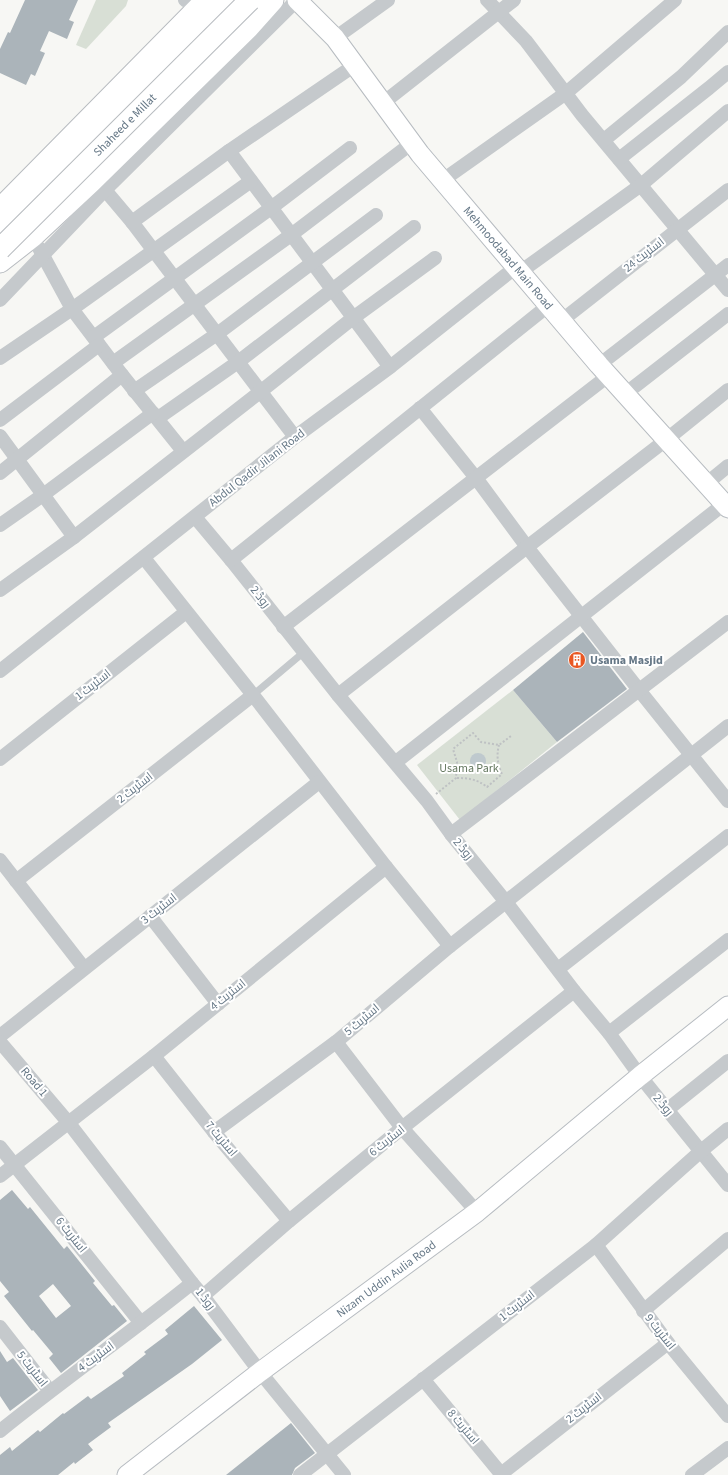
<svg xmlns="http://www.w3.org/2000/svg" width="728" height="1475" font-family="'Source Sans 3',Cairo,sans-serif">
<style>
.green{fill:#d8dfd5}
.water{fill:#bfc9ce}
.building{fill:#abb4ba;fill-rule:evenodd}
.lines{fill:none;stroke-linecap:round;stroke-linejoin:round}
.secondary-casing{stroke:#b7bcc1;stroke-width:21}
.primary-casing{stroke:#b8bcc0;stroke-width:23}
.path{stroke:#bec1c3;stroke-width:2;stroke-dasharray:2 2;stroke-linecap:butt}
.service{stroke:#c5c9cc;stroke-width:7}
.minor{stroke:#c5c9cc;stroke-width:14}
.secondary{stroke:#fff;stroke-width:19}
.primary{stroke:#fff;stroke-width:21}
.primary-bridge-casing{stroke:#b8bcc0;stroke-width:23;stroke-linecap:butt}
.primary-bridge{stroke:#fff;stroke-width:21}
.labels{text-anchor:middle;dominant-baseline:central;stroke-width:4;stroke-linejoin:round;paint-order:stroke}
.street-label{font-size:12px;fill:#657786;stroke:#fff}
.poi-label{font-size:12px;font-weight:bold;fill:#657786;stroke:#fff;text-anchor:start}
.park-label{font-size:12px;fill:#657860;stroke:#fff}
</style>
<rect width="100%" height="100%" fill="#f7f7f4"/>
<g class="green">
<path d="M 96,0 L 128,0 L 126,6 L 86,49 L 76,45 Z"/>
<path d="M 513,690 L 557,742 L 460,820 L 417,765 Z"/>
</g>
<circle class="water" cx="478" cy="761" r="8"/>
<g class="building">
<path d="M 25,0 L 78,0 L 69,20 L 74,22 L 67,39 L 49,31 L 40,51 L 45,53 L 35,76 L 31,74 L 26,85 L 0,73 L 0,49 L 8,32 L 10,33 Z"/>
<path d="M 583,632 L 627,689 L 557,742 L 513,690 Z"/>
<path d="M 12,1190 L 28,1209 L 30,1207 L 64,1249 L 67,1246 L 95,1281 L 93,1283 L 112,1306 L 114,1305 L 127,1321 L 61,1373 L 49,1358 L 53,1354 L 33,1330 L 32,1331 L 4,1296 L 9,1292 L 0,1281 L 0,1200 ZM 53,1284 L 71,1306 L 56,1318 L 39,1296 Z"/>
<path d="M 194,1306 L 222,1340 L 192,1364 L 108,1423 L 111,1427 L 88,1444 L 93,1450 L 75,1464 L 74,1462 L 58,1475 L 0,1475 L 0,1455 L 10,1447 L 12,1451 L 38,1430 L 40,1432 L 63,1413 L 64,1414 L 88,1396 L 91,1399 L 124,1376 L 122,1373 L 146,1354 L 144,1352 L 168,1334 L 165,1330 Z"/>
<path d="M 0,1351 L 7,1362 L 13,1358 L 38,1390 L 10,1411 L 0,1396 Z"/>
<path d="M 291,1423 L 315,1453 L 295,1468 L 292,1475 L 226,1475 Z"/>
</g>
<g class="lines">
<g class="secondary-casing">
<g id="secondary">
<path id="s1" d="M 297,0 L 335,38 L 420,154 L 599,365 L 728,508"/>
<path id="s2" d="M 127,1475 L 260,1372 L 477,1212 L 640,1076 L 728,1006"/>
</g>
</g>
<g class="primary-casing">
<g id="primary">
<path d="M 0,209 L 206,0"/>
<path d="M 0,228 L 230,0"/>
<path d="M 0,262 L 32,237 L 92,181 L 248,28 L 273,0"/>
</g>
</g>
<g class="path">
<path d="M 457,778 C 468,778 477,779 487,787 L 502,774 C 498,765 496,756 499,745"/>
<path d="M 436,794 L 456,778 L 457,762 L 453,749 L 473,733 L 481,742 L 499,745 L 511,736"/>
</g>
<path class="service" d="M 253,695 L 304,652"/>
<g class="minor">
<path d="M 185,0 L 198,7"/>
<path d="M 487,0 L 526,41 L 582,115 L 728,290"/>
<path d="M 335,38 L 388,0"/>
<path d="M 383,103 L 514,0"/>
<path d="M 604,140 L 681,77 L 728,32"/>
<path d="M 229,151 L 390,367"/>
<path d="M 619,159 L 709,88 L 728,72"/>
<path d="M 443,180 L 566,93 L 675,0"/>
<path d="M 98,186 L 105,190 L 132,222 L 295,437"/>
<path d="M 132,222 L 229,151 L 355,65"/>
<path d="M 39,248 L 72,309 L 122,375 L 183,451"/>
<path d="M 520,272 L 641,185 L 728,111"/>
<path d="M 0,300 L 105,190 L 297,0"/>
<path d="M 561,321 L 728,190"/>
<path d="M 94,337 L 271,208 L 350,148"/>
<path d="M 0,358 L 72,309 L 251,181"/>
<path d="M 113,363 L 291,235 L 412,143"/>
<path d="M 599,365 L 728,265"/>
<path d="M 134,391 L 217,334 L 376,215"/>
<path d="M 625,394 L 728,314"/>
<path d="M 420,408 L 476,478 L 527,547 L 639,690 L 728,801"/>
<path d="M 158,418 L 238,362 L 414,227"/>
<path d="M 0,420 L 99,345"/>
<path d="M 0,436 L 74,537"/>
<path d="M 0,473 L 122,375"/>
<path d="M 706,484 L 728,466"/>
<path d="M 195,517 L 231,560 L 338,695 L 427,801 L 451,834 L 506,902 L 574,991 L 609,1033 L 640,1076 L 728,1185"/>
<path d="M 0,525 L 43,495 L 153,413"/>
<path d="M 144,558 L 253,695 L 386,867 L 450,946"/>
<path d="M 231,560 L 549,305"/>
<path d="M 0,590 L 74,537 L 260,392 L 353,318 L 435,258"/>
<path d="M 283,627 L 608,376"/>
<path d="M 0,671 L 295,437 L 390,367 L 516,267"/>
<path d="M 338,695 L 527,547 L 666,440 L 728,390"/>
<path d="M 0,759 L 186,612"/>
<path d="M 396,762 L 724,504"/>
<path d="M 451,834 L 728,622"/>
<path d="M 0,860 L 84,968"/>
<path d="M 16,881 L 253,695"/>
<path d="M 150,916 L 218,1004"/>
<path d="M 558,969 L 728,836"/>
<path d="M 609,1033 L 728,940"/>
<path d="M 0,1036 L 319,782"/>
<path d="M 0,1042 L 68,1122 L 192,1283 L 203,1296 L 260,1372 L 344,1475"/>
<path d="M 336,1042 L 402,1128 L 477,1212"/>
<path d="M 154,1056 L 214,1132 L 289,1221"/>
<path d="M 667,1110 L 728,1061"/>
<path d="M 214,1132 L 336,1042 L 450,946 L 728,726"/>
<path d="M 0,1147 L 141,1323"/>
<path d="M 0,1176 L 154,1056 L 386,867"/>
<path d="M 596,1245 L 668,1343 L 728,1416"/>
<path d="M 203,1296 L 289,1221 L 402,1128 L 574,991"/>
<path d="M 643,1311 L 728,1239"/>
<path d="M 0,1327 L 50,1391"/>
<path d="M 423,1379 L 502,1475"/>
<path d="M 0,1431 C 63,1380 129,1334 192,1283"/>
<path d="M 501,1474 L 668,1343"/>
<path d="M 300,1475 L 596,1245 L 701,1151 L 728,1129"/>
<path d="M 692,1475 L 728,1448"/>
</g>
<use href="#secondary" class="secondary"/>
<use href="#primary" class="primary"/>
<g class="primary-bridge-casing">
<g id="primary-bridge">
<path id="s3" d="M 0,249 L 250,0"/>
</g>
</g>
<use href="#primary-bridge" class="primary-bridge"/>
</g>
<defs>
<g id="building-disc" transform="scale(0.9)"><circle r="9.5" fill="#e95722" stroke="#fff"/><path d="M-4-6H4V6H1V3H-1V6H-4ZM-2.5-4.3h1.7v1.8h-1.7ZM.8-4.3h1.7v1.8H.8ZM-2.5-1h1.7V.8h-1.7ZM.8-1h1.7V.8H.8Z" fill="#fff"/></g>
</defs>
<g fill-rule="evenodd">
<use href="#building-disc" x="577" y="660"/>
</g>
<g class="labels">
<g class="street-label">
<text stroke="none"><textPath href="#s3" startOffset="176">Shaheed e Millat</textPath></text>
<text transform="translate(644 255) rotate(-38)">اسٹریٹ 24</text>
<text stroke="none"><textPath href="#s1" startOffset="334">Mehmoodabad Main Road</textPath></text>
<text transform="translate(257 468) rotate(-38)">Abdul Qadir Jilani Road</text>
<text transform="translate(260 597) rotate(52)">روڈ 2</text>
<text transform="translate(93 685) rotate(-38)">اسٹریٹ 1</text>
<text transform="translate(135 788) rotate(-38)">اسٹریٹ 2</text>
<text transform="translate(463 849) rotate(51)">روڈ 2</text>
<text transform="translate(159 909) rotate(-38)">اسٹریٹ 3</text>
<text transform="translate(228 995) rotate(-39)">اسٹریٹ 4</text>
<text transform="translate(362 1020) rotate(-40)">اسٹریٹ 5</text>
<text transform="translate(34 1082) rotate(50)">Road 1</text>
<text transform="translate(663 1105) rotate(51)">روڈ 2</text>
<text transform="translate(221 1139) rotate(50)">اسٹریٹ 7</text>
<text transform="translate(387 1141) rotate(-39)">اسٹریٹ 6</text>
<text transform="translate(71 1235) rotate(51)">اسٹریٹ 6</text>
<text stroke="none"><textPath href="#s2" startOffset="325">Nizam Uddin Aulia Road</textPath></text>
<text transform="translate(205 1299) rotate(52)">روڈ 1</text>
<text transform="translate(517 1306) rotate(-38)">اسٹریٹ 1</text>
<text transform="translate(660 1332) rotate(52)">اسٹریٹ 9</text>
<text transform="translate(96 1357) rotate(-36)">اسٹریٹ 4</text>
<text transform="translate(32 1369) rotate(52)">اسٹریٹ 5</text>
<text transform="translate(584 1408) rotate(-38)">اسٹریٹ 2</text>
<text transform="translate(463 1427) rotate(50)">اسٹریٹ 8</text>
</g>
<g class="poi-label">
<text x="590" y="660">Usama Masjid</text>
</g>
<g class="park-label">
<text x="469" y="768">Usama Park</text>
</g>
</g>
</svg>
